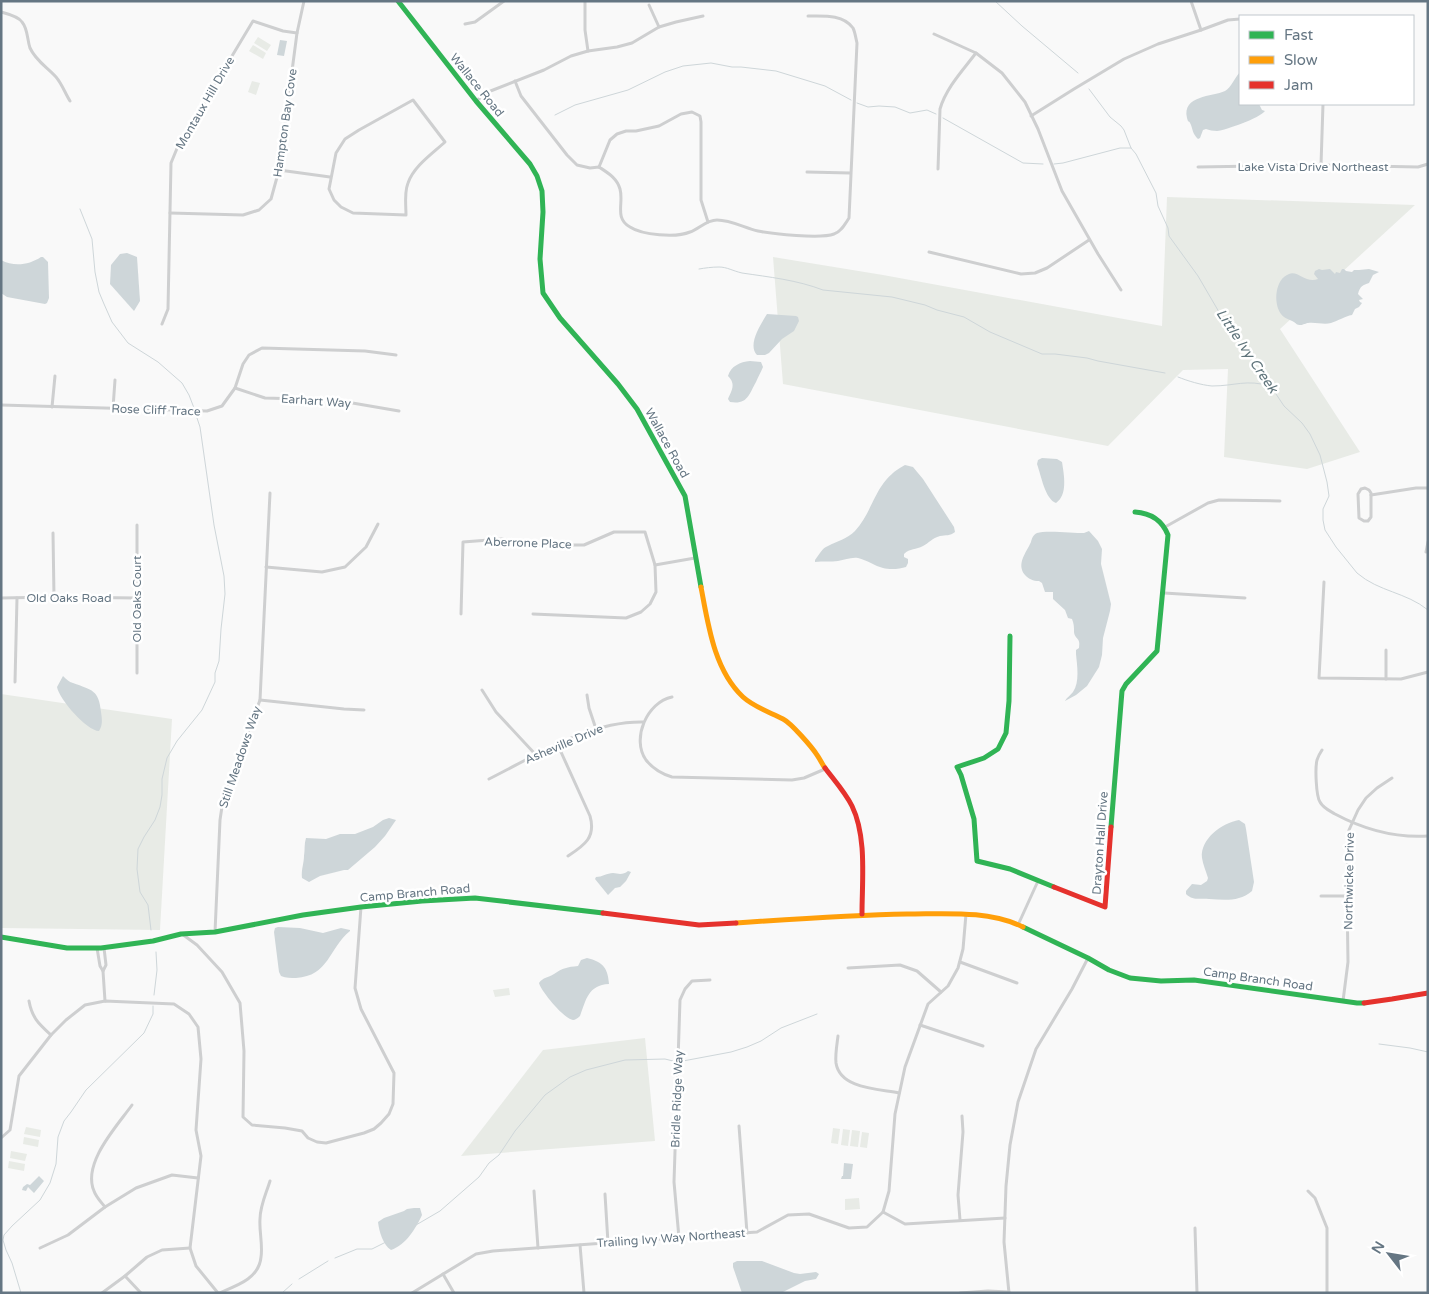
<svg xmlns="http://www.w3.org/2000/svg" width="1429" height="1294" font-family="'Varela Round',sans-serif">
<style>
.green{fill:#e8ebe6}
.water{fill:#ced6d9}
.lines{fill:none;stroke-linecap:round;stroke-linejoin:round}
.stream{stroke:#ced6d9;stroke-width:1}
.street{stroke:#cecfd0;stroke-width:3}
.fast{stroke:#30b455;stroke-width:5}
.slow{stroke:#ff9f0a;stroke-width:5}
.jam{stroke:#e5322d;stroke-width:5}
.labels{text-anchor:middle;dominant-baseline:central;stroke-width:5;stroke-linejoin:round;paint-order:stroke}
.street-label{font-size:12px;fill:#657683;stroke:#fff}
.water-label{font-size:14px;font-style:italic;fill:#60757c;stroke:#fff}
</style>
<rect width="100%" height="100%" fill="#f9f9f9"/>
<g class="green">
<path d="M 258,37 L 271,45 L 267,51 L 254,43 Z"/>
<path d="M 253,45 L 266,53 L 263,59 L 249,51 Z"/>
<path d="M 252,81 L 260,83 L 256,95 L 248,92 Z"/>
<path d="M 1167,197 L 1415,205 L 1280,329 L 1360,452 L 1307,469 L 1224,457 L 1228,369 L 1183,370 L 1108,446 L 783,384 L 773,257 L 883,275 L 1162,326 Z"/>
<path d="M 1,694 L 172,719 L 160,930 L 1,928 Z"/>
<path d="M 509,988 L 510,995 L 495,997 L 493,990 Z"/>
<path d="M 645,1038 L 655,1141 L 461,1156 L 543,1050 Z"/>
<path d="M 26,1127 L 41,1130 L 40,1137 L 24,1134 Z"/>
<path d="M 833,1128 L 840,1129 L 838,1144 L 831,1143 Z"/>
<path d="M 843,1129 L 850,1130 L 848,1146 L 841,1145 Z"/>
<path d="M 852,1130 L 860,1131 L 858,1147 L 850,1146 Z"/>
<path d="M 862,1132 L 869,1133 L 867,1148 L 860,1147 Z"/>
<path d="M 24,1137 L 39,1140 L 38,1147 L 23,1144 Z"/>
<path d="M 11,1151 L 27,1154 L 25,1161 L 10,1158 Z"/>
<path d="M 9,1161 L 25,1164 L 24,1171 L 8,1168 Z"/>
<path d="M 859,1198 L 860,1209 L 845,1210 L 845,1199 Z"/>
</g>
<g class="water">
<path d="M 280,40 L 287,41 L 284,56 L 277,55 Z"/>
<path d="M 1240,72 L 1240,104 L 1259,104 L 1262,110 L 1265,111 C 1260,118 1226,130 1217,131 C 1213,131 1209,130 1206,129 L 1203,130 L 1200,138 L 1198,139 C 1193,134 1193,131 1191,125 C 1188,118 1189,125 1187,118 C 1182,95 1212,97 1225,91 C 1231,88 1235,77 1240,72 Z"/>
<path d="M 127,253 L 137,257 L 140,301 L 134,311 L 110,284 L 111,265 L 120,254 Z"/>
<path d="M 41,257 L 43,257 L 48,262 L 49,298 L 47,303 L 45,304 L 7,297 L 1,293 L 1,260 C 14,267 29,265 41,257 Z"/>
<path d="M 1319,269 L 1322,270 L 1330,269 L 1335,274 L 1336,272 L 1340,273 L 1342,269 L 1344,269 L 1346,271 L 1352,272 L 1354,270 L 1359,270 L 1369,269 L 1379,272 L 1373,275 L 1369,283 C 1363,285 1360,286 1358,294 L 1363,299 L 1359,300 L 1360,302 L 1362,303 L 1359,307 L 1355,309 L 1352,315 C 1345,316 1338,321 1331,323 C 1324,325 1316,322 1308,323 C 1307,323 1302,325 1301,325 C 1296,325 1297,324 1294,322 C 1289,319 1285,319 1281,314 C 1273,303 1275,279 1289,274 C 1298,270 1306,284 1318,279 L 1314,274 L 1315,271 Z"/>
<path d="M 767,314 L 796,316 L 798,317 L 799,321 L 794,331 L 782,339 L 769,353 L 765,355 L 757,355 C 747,345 761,324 767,314 Z"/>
<path d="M 750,361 L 761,362 L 763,367 C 761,372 758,377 756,382 C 749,394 748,405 730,402 L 728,399 C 732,390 736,384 728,376 C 731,366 740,362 750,361 Z"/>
<path d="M 1042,458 L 1057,459 L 1062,462 C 1064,475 1068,495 1056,503 C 1045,499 1041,475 1037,464 L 1038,460 Z"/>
<path d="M 905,465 L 913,467 L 923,479 L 954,527 L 955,532 C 950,536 946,535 940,536 C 932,538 929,543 923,546 C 916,550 910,548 904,554 L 904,557 L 908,559 L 908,563 L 906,567 C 900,569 890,570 883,568 C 875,566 867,560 858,558 C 851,557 845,560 838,561 C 831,562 823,561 815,562 L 815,560 C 819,555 822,548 828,546 C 837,541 847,539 855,531 C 875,509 874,481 905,465 Z"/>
<path d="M 1089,531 L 1098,541 L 1102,549 L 1101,564 L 1111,604 L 1110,611 L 1103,638 L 1102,655 L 1099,667 L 1087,686 L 1076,695 L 1065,701 C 1067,697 1071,695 1073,692 C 1080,682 1077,665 1076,654 L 1076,650 L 1079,648 C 1081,637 1075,640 1074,632 C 1074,627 1074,624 1072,619 L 1068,618 L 1065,610 L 1053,599 L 1053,592 L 1045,592 L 1042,583 L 1039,581 C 1033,581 1029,579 1025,575 C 1016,564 1026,553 1031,542 C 1032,538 1033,535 1037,533 C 1045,530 1074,533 1084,533 Z"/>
<path d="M 63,676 C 66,679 69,682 73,683 C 92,690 99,690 101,712 C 102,719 103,725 99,731 C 87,731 59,699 57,687 Z"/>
<path d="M 389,818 L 396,820 L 385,836 L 375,847 L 348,870 L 344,870 L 320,876 L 309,882 L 302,878 C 301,870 304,863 304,856 C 305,850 304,844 306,838 L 326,839 L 340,834 L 355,834 L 373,827 L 383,820 Z"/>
<path d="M 1239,820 L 1245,824 L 1246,829 L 1254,882 L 1252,891 C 1239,902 1225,900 1209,899 C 1200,898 1193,901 1186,894 L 1186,891 L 1192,884 L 1201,885 L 1207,881 L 1208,878 C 1206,871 1203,865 1202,858 C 1200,839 1222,823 1239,820 Z"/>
<path d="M 628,871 L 631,872 L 626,881 L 620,887 L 615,888 L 608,895 L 595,879 L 596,877 C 602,877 607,873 613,873 C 619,874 623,875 628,871 Z"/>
<path d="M 278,927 L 300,928 L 323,933 L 341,928 L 350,930 L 350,931 C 329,948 329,976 296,978 C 291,978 286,978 281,976 L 279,972 L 274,932 L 275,928 Z"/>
<path d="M 587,958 C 603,962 608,968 609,984 C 588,985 586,1000 580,1016 C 578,1018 575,1020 573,1020 C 564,1019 541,991 539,983 C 543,977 548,978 554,974 C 563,968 567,967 578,966 L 581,960 Z"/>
<path d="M 844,1163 L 853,1164 L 851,1179 L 841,1179 L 842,1176 L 843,1176 Z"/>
<path d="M 39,1176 L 44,1181 L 34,1193 L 28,1187 L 26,1191 L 22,1190 L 23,1187 L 27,1184 L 30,1185 Z"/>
<path d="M 414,1208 L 420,1208 L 422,1215 C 416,1228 406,1245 391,1250 C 383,1245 379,1231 378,1222 L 384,1218 L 404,1211 L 407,1209 Z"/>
<path d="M 737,1261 L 762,1261 L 794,1273 L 800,1274 L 816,1272 L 819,1274 L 816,1279 L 805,1281 L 781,1293 L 742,1293 L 733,1267 L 733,1263 Z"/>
</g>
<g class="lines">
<g class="stream">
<path d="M 995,1 L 1022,26 L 1078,73"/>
<path d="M 1089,89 L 1110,117 L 1121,126 L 1124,130 L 1131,148 L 1136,154 L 1156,193 L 1158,206 L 1168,228 L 1169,236 L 1198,276 L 1219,312 L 1231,326 L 1240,345 L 1268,382 L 1284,406 L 1302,423 L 1310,434 L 1320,455 L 1327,482 L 1329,496 L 1323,509 L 1323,520 L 1325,530 L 1336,547 L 1357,573 C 1379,592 1406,592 1428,610"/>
<path d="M 857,103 L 868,107 L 879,106 L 895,107 L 910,113 L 927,110 L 936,114"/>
<path d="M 555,115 L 575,105 L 628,90 L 665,72 L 683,66 L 711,63 L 732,67 L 741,67 L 776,71 L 825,86 L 851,100"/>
<path d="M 943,118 L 1023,163 L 1043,164"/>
<path d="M 1054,164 L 1063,163 L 1120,148 L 1131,148"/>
<path d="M 80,209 L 92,239 L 95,272 L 99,292 L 104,304 L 112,322 L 128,343 L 158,362 L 182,383 L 189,395 L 194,408"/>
<path d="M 699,269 C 705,268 712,267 719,267 C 727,267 733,271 742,273 C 769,277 797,280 823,290 L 892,297 L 925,305 L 937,310 L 964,317 L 990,332 L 1042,354 L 1055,354 L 1087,358 L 1098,361 L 1165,373"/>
<path d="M 1178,377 C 1188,381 1201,385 1212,386 C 1235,386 1246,379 1270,386"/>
<path d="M 151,930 L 148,905 L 140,892 L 137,869 L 138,849 L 144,837 L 155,820 L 160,807 L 162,795 L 162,779 L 167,758 L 177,741 L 202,710 L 215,682 L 215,673 L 219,661 L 221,629 L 225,594 L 224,576 L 214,525 L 200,427 L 196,415"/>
<path d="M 154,995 L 157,970 L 156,952"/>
<path d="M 1379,1044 L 1410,1048 L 1428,1052"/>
<path d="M 683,1061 L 731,1052 L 747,1047 L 761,1041 L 781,1028 L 817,1014"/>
<path d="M 416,1225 L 440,1211 L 479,1177 L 489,1163 L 499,1155 L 515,1131 L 545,1095 L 570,1077 L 586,1070 L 625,1060 L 665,1059 L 673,1061"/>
<path d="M 335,1258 L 357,1249 L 372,1249 L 386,1242"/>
<path d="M 299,1279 L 328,1261"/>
<path d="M 21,1293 L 12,1263 L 6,1250 L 3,1240 L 4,1235 L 12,1226 L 40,1200 L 50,1183 L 56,1164 L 58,1137 L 64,1121 L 71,1112 L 86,1090 L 144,1033 L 153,1014 L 153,1006"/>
<path d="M 282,1293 L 292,1284"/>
</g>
<g class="street">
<path d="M 585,1 L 585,30 L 588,51"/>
<path d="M 1191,1 L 1201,30"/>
<path d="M 649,5 L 659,27"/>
<path d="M 1,12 C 8,14 18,16 22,22 C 28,29 27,39 30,48 C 36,61 47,67 56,77 C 62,84 65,93 70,101"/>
<path d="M 465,24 L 475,22 L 504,1"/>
<path d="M 934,34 L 976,53 L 1002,73 L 1025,102 L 1038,129 L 1062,191 L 1098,254 L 1121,290"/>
<path d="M 515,81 L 521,96 L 567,155 L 577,165 L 590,168 L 599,167 C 608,173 617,178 620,189 C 624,203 614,218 630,227 C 642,235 676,238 690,232 C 699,229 706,220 717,220 C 731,220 745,228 758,231 C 772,234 821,239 834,234 C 841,232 845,224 849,218 L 857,43 C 856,39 855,32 853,28 C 843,14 823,16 808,16"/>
<path d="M 413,100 L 445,142 C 432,154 414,166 408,183 C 404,193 406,205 406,215 L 353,213 L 341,207 L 334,200 L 329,189 L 336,153 L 345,139 L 359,130 Z"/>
<path d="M 476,101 L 488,92 L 544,70 L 571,56 L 588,51 L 617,47 L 632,43 L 659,27 L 676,22 L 703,16"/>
<path d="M 1031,116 L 1074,89 L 1124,59 L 1158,44 L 1201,30 L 1228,20 L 1240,19"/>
<path d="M 1321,165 L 1323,104"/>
<path d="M 599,167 L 610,140 L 617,134 L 626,131 L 636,131 L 659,126 L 681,114 L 692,112 L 700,116 L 701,122 L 701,200 L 708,222"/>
<path d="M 1198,167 L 1321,165 L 1418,167 L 1428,164"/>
<path d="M 938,169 L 940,109 C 946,88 963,70 976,53"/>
<path d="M 279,170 L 330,177"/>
<path d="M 807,172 L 850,173"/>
<path d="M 170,213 L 243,215 L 259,210 L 271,199 L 279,170 L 297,33 L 304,1"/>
<path d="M 929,252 L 1021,274 L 1035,273 L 1047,268 L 1089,240"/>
<path d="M 162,324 L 168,309 L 171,163 L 178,146 L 253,21 L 283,31 L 297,33"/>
<path d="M 235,388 L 265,398 L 335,400 L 399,411"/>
<path d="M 1,405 L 207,411 L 222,406 L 235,388 L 243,364 L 249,355 L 262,348 L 365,351 L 396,355"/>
<path d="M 52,407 L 55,376"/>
<path d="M 113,408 L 115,380"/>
<path d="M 1365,488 L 1369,490 L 1371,493 L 1371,517 L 1368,521 L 1364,521 L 1359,518 L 1358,494 L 1361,489 Z"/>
<path d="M 1371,495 L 1416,488 L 1428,488"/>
<path d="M 1165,527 L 1208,503 L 1219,500 L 1280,501"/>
<path d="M 53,533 L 54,597"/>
<path d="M 1426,552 L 1428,542"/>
<path d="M 655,565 L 695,558"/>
<path d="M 266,567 L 322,572 L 345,567 L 366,547 L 378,524"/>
<path d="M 1324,582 L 1319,678 L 1401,679 L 1428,672"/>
<path d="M 1164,593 L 1245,598"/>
<path d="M 1,598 L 54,597 L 137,598"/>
<path d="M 461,614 L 463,542 L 502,539 L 531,545 L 584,545 L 614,532 L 645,532 L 655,565 L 656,592 L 650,604 L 641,612 L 626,618 L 533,614"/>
<path d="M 137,673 L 137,525"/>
<path d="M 1386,679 L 1386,650"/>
<path d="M 15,682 L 17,598"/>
<path d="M 482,690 L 496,712 L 536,755"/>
<path d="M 587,695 L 589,708 L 596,729"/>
<path d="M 672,697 C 647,702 631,739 646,760 C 653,769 662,774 672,777 L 792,780 L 804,778 L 825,769"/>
<path d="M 260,700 L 344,709 L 364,710"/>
<path d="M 556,745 L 561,752 L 590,816 C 596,837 585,845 568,856"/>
<path d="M 1322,750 C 1320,753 1318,757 1317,760 C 1315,768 1316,796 1320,802 C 1323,808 1330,811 1335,814 C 1363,829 1396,838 1428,836"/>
<path d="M 489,779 C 537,755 589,721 643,722"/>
<path d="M 1321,896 L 1347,896"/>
<path d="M 1018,925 L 1038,881"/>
<path d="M 215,932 L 220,820 L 223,800 L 260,700 L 270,493"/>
<path d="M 182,934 L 197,945 L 222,972 L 240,1003 L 244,1051 L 243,1117 L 252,1125 L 285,1128 L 302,1131 L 308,1138 L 317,1142 L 326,1143 L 364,1133 L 374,1129 L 381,1123 L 389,1114 L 393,1104 L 394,1073 L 361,1009 L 355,988 L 361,907"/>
<path d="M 97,948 L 100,966 L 103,971 L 105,1001"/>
<path d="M 960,962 L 1017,983"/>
<path d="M 848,968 L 900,965 L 917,971 L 941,992"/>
<path d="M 103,971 L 106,965 L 104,948"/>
<path d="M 29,1001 C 32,1018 39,1024 51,1035"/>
<path d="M 1343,1001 L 1348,962 L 1347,896 L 1349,830 L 1358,810 L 1366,798 L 1377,788 L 1392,778"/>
<path d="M 920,1025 L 983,1046"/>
<path d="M 838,1036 C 837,1044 835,1055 836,1063 C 840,1089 879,1089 899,1093"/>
<path d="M 739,1126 L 747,1233"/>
<path d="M 1,1138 L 10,1130 L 19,1076 L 51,1035 L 66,1020 L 85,1005 L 105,1001 L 174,1004 L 189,1014 L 198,1027 L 201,1059 L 196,1130 L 201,1156 L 190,1248 L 196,1266 L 218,1293"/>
<path d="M 534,1191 L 538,1248"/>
<path d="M 1308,1191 L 1315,1198 L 1327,1228 L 1327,1293"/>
<path d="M 605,1194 L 608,1243"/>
<path d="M 105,1207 C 101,1202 96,1197 94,1191 C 82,1163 117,1126 132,1105"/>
<path d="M 883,1212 L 905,1224 L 1005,1218"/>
<path d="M 960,1220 L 958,1195 L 963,1132 L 962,1116"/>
<path d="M 1195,1228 L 1197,1293"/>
<path d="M 679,1238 L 674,1182 L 680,1000 L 685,989 L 692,981 L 710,980"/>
<path d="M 580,1245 L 584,1293"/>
<path d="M 40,1248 L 68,1235 L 105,1207 L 136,1188 L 172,1175 L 198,1178"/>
<path d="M 443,1274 L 454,1293"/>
<path d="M 125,1276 L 141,1293"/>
<path d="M 102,1293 L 125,1276 L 147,1257 L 162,1250 L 190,1248"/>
<path d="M 219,1293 C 236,1286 259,1279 261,1257 C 263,1245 259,1231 260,1219 C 260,1206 266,1194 270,1181"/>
<path d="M 412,1293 L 476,1254 L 493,1251 L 757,1232 L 788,1215 L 809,1214 L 849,1228 L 867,1227 L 883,1212 L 889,1191 L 895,1114 L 905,1067 L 928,1004 L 948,986 L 958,968 L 963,949 L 966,914"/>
<path d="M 960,1293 L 988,1291 L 1009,1292"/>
<path d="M 1009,1293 L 1004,1242 L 1006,1186 L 1010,1145 L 1018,1102 L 1036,1049 L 1072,989 L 1088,958"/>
</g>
<g class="fast">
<path d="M 398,1 L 476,101 L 530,164 L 537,176 L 542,191 L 543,212 L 540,259 L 543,293 L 560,318 L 618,384 L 637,409 L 685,496 L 701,587"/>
<path d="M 1010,636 L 1009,701 L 1006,733 L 998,749 L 984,758 L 957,767 L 961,775 L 974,819 L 977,861 L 1010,869 L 1054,887"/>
<path d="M 1111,827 L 1122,691 L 1126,684 L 1157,651 L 1168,535 C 1162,520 1151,513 1135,512"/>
<path d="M 1023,927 L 1088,958 L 1109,970 L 1130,978 L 1161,981 L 1194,980 L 1357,1003 L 1364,1003"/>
<path d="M 1,937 L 67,948 L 101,948 L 153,941 L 181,934 L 215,932 L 303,915 L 361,907 L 422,901 L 475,898 L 603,913"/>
</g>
<g class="slow">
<path d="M 701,587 C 708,624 714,670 743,697 C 754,707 769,712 783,719 C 791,723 812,747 817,755 C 820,759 822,764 825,768"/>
<path d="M 736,923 C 793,919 850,915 907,914 C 946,914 988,910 1023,927"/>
</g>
<g class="jam">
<path d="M 825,768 C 834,780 845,792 852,806 C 867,837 862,880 862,914"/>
<path d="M 1054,887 L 1105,907 L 1111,827"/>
<path d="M 603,913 L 699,925 L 736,923"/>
<path d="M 1364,1003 L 1392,999 L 1428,993"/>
</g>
</g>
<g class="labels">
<g class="street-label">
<text transform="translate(477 85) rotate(51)">Wallace Road</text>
<text transform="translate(205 103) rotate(-60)">Montaux Hill Drive</text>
<text transform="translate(285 123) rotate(-82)">Hampton Bay Cove</text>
<text x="1313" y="167">Lake Vista Drive Northeast</text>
<text transform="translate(316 401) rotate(4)">Earhart Way</text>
<text transform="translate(156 410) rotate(2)">Rose Cliff Trace</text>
<text transform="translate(667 443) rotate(61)">Wallace Road</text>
<text transform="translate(528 543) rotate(2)">Aberrone Place</text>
<text x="69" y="598">Old Oaks Road</text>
<text transform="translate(137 599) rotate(-90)">Old Oaks Court</text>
<text transform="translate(564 744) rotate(-23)">Asheville Drive</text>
<text transform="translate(240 757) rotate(-71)">Still Meadows Way</text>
<text transform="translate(1100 843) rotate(-86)">Drayton Hall Drive</text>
<text transform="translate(1349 881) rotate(-89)">Northwicke Drive</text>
<text transform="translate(415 893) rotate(-5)">Camp Branch Road</text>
<text transform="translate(1258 979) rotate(8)">Camp Branch Road</text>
<text transform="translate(677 1099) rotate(-88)">Bridle Ridge Way</text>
<text transform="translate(671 1238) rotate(-4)">Trailing Ivy Way Northeast</text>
</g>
<g class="water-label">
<text transform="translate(1247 351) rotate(56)">Little Ivy Creek</text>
</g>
</g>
<rect width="1429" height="1294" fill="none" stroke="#657683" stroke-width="5"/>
<rect x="1239" y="15" width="175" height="90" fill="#ffffff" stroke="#c1c8cd"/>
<rect x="1249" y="31" width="25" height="8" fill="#30b455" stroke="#c1c8cd"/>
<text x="1284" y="40" font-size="15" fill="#657683">Fast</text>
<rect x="1249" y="56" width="25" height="8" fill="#ff9f0a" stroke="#c1c8cd"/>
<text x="1284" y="65" font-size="15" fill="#657683">Slow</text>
<rect x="1249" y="81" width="25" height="8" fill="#e5322d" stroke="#c1c8cd"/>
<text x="1284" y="90" font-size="15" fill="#657683">Jam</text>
<g transform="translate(1389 1254) rotate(301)" stroke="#ffffff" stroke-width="4" paint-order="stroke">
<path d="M0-4L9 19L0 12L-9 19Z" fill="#657683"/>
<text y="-8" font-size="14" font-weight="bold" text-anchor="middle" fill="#657683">N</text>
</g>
</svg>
